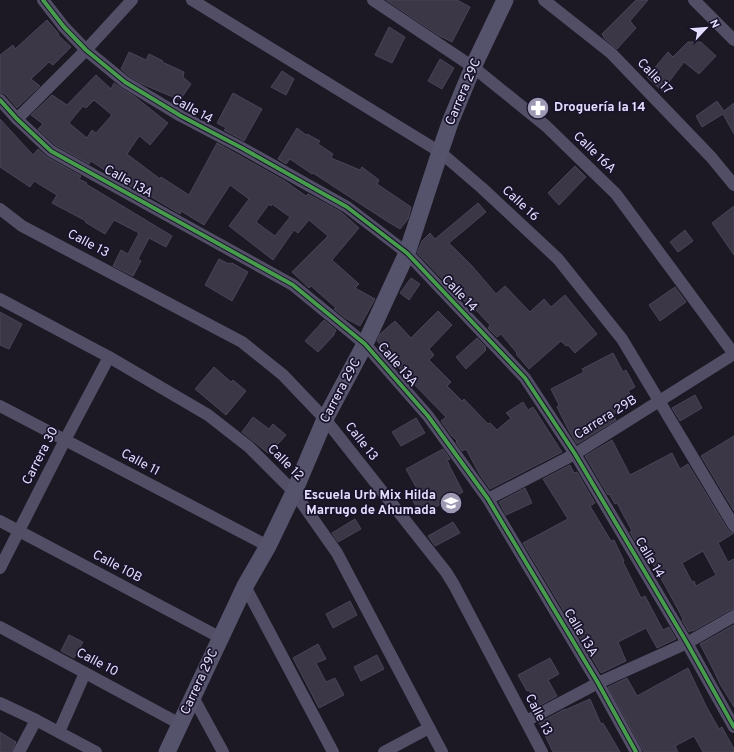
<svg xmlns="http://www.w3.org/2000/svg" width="734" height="752" font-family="Overpass,sans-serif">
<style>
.building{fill:#3b3746;stroke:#494458;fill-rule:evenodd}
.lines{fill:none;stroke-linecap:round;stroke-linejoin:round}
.street{stroke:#514e66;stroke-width:12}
.secondary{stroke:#55526b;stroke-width:17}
.cycleway-casing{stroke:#19132b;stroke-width:6}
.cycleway{stroke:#469c4c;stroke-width:4}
.labels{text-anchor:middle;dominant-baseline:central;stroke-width:3.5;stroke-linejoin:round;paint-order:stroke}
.street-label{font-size:13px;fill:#e4defe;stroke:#19132b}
.poi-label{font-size:13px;font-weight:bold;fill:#e4defe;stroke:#19132b;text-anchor:start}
</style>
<rect width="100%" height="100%" fill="#1c1925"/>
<g class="building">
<path d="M 386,0 L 457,0 L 470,7 L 452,42 L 438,35 Z"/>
<path d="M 636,0 L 648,0 L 630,21 L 636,28 L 617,49 L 605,39 L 602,34 Z"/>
<path d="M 47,20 L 59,34 L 58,35 L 71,47 L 53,65 L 49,62 L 31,79 L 40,86 L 17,108 L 6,95 L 3,93 L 0,93 L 0,55 L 13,45 L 15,49 Z"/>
<path d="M 389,27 L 405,37 L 392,63 L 375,55 Z"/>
<path d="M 688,42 L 701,42 L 716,56 L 699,74 L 684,62 L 662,91 L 647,77 L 668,52 L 673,57 Z"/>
<path d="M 129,52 L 146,60 L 149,54 L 163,61 L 162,62 L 184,72 L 183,77 L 191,84 L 180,100 L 142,84 L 129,76 L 121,69 Z"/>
<path d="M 440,59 L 454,68 L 442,89 L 428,81 Z"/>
<path d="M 282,71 L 294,79 L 286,95 L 271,87 Z"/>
<path d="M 96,75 L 111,89 L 114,83 L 121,88 L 134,96 L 168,123 L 150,145 L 141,137 L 139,136 L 127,154 L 160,179 L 161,177 L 189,195 L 217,143 L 285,181 L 306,196 L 308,194 L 341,212 L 359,228 L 332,260 L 359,284 L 355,288 L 375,299 L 360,326 L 345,318 L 334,309 L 336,308 L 311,286 L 309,288 L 292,272 L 328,236 L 309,220 L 298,233 L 294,230 L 273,260 L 229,226 L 249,199 L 230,185 L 204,225 L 181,211 L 180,214 L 143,192 L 142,193 L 134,189 L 113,173 L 112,175 L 91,161 L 89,164 L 55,145 L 38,129 L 43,124 L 31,115 L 52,95 L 67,105 ZM 94,100 L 112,115 L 96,133 L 92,130 L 87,138 L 69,123 L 83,106 L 86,108 ZM 269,204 L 271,206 L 272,204 L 290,217 L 275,236 L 256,222 Z"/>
<path d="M 233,93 L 262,109 L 244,141 L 224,130 L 226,128 L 217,123 Z"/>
<path d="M 717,101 L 724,111 L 734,103 L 734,134 L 723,114 L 702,127 L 696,116 Z"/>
<path d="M 0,119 L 33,155 L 38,149 L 47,157 L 81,176 L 79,179 L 87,183 L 86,184 L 172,236 L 166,247 L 149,238 L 138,259 L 141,261 L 133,276 L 113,266 L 121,250 L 128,254 L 139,233 L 114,220 L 105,234 L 85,222 L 86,221 L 52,203 L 57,195 L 34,181 L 30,187 L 0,167 Z"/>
<path d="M 297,128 L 306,135 L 307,134 L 320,141 L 318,144 L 333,154 L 331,158 L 360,170 L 362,167 L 379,180 L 377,184 L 411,207 L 408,219 L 400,229 L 385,220 L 313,173 L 312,174 L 290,159 L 286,164 L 278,159 Z"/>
<path d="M 575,166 L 586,177 L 559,205 L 548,193 Z"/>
<path d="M 478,203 L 486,212 L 449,243 L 473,267 L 496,294 L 505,286 L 530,312 L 544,299 L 551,307 L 565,295 L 597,334 L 575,353 L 568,345 L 566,346 L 561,341 L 529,369 L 516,354 L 517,353 L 501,334 L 497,337 L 488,328 L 490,325 L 476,310 L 474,312 L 449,284 L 448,285 L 417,253 L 422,241 L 430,233 L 435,239 Z"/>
<path d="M 734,206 L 734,255 L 712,223 Z"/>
<path d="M 685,230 L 693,241 L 678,252 L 670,242 Z"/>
<path d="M 219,259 L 229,264 L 230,263 L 232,264 L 232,263 L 248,272 L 232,301 L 205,285 Z"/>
<path d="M 411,278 L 420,284 L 409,300 L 400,293 Z"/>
<path d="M 675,287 L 686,302 L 660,321 L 649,305 Z"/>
<path d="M 438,311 L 452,325 L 429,349 L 434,355 L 429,360 L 451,382 L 447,386 L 462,401 L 464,399 L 488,424 L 490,423 L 497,430 L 511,418 L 506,413 L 523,402 L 528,410 L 533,407 L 562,452 L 490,489 L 480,475 L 466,449 L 462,451 L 456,442 L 457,441 L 451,435 L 441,421 L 446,417 L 405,375 L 406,374 L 384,355 L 387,351 L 377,341 L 380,334 L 395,321 L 411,338 Z"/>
<path d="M 0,312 L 22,324 L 9,349 L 0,345 Z"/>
<path d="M 324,320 L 336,330 L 334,334 L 334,335 L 318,352 L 305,341 Z"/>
<path d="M 477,338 L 486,347 L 485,349 L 486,350 L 466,369 L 456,357 Z"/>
<path d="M 613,353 L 623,372 L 626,370 L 635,387 L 628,391 L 635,402 L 613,414 L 616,420 L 577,444 L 568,429 L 557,407 L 559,405 L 551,389 L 584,372 L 582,369 Z"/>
<path d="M 214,367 L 231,382 L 233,380 L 246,391 L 226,415 L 195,389 Z"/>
<path d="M 695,395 L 702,408 L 680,421 L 672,408 Z"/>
<path d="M 253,417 L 269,429 L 273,424 L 286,435 L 269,454 L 242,432 Z"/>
<path d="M 416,418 L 425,433 L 401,446 L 392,432 Z"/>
<path d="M 734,436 L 734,511 L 701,456 Z"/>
<path d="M 612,440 L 630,475 L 672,453 L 680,469 L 688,464 L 728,530 L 730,532 L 734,533 L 718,543 L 728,562 L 734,559 L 734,609 L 730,610 L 693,631 L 693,630 L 689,632 L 682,620 L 683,619 L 668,591 L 654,566 L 642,547 L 640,549 L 630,532 L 632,531 L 617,503 L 615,504 L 609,494 L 608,495 L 585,456 ZM 703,551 L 716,575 L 696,586 L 694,581 L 692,582 L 682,563 Z"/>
<path d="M 443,449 L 450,459 L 447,460 L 449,464 L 449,465 L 463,492 L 421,515 L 413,501 L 421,496 L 406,469 Z"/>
<path d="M 570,465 L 574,473 L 577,472 L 595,503 L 590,506 L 611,541 L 614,540 L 624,561 L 623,562 L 641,598 L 645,596 L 663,630 L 669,627 L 676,639 L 657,648 L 646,628 L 618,642 L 626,661 L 601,673 L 523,543 L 568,519 L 543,479 Z"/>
<path d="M 525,488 L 532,503 L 506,515 L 499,502 Z"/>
<path d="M 355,519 L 361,529 L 338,542 L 332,533 Z"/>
<path d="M 453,522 L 460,533 L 435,546 L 428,536 Z"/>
<path d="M 350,601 L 357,615 L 333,628 L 326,614 Z"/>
<path d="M 734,625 L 734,707 L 720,684 L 714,671 L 700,644 Z"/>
<path d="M 69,635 L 83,642 L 74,658 L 61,651 Z"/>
<path d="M 318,644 L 326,659 L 316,663 L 326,682 L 335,678 L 344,695 L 319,708 L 293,658 Z"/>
<path d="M 377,655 L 384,669 L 361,681 L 354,667 Z"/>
<path d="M 550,658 L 559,674 L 548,680 L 557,696 L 537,707 L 529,690 L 527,691 L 518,675 Z"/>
<path d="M 688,668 L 706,706 L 719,729 L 722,727 L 734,749 L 734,752 L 703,752 L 694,736 L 675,746 L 678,752 L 644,752 L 608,687 L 627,678 L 637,696 Z"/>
<path d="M 590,699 L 601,724 L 603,723 L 620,752 L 553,752 L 539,723 L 565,709 L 565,710 Z"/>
<path d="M 0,732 L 16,742 L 12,752 L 0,752 Z"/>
</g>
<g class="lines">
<g class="street">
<path d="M 43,0 L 64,27 L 86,50 L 125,82 L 181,116 L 242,148 L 347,207 L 407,253 L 525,378 L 575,454 L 687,643 L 734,727"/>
<path d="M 192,0 L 440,152 L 482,188 L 558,259 L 622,339 L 734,526"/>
<path d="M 373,0 L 473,67 L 546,126 L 616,194 L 734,354"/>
<path d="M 544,0 L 611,53 L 711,157 L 734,185"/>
<path d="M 694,0 L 734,40"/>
<path d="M 0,100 L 17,119 L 51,151 L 293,285 L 365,344 L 428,416 L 488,499 L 598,683 L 636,752"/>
<path d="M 17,119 L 86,50 L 132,0"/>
<path d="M 0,209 L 22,226 L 242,342 L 283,375 L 325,419 L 446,572 L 454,585 L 542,752"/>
<path d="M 0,299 L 109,357 L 208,415 L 249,447 L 294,492 L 337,553 L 442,752"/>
<path d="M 0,406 L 268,546"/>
<path d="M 488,499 L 575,454 L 734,354"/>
<path d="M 0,521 L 221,638"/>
<path d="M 0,568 L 65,440 L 109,357"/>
<path d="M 245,586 L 333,752"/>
<path d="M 0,627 L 180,724"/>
<path d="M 193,697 L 223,752"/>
<path d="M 0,703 L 36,720 L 96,752"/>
<path d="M 526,721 L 598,683 L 687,643 L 734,616"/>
<path d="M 59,732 L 85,673"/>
<path d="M 19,752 L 36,720"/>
<path d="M 384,752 L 429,728"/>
</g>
<path class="secondary" d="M 167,752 L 245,586 L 268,546 L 294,492 L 325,419 L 365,344 L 407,253 L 440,152 L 451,120 L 473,67 L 505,0"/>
<g class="cycleway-casing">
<g id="cycleway">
<path d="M 43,0 L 64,27 L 86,50 L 125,82 L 181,116 L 242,148 L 347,207 L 407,253 L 525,378 L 575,454 L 687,643 L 734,727"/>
<path d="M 0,100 L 17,119 L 51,151 L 293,285 L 365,344 L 428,416 L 488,499 L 598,683 L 636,752"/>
</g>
</g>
<use href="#cycleway" class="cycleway"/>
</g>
<defs>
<g id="pharmacy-disc" transform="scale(1.15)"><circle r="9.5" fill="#9e99b2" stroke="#19132b"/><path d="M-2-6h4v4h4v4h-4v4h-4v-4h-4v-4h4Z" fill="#fff"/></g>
<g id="school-disc" transform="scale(1.15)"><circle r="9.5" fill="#9e99b2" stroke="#19132b"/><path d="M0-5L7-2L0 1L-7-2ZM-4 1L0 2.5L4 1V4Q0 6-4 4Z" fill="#fff"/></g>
</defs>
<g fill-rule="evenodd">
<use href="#pharmacy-disc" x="538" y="108"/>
<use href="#school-disc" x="451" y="503"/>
</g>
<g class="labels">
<g class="street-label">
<text transform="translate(654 77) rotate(46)">Calle 17</text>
<text transform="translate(464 92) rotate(-67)">Carrera 29C</text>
<text transform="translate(192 110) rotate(29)">Calle 14</text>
<text transform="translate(594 153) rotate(44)">Calle 16A</text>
<text transform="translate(128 182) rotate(29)">Calle 13A</text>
<text transform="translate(520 204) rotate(43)">Calle 16</text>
<text transform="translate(88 244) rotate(28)">Calle 13</text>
<text transform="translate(459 294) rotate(46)">Calle 14</text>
<text transform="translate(397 365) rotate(49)">Calle 13A</text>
<text transform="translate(341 391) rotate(-62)">Carrera 29C</text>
<text transform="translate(606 418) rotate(-32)">Carrera 29B</text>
<text transform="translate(361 442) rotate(52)">Calle 13</text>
<text transform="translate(41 456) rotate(-63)">Carrera 30</text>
<text transform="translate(140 463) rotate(28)">Calle 11</text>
<text transform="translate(285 463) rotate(45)">Calle 12</text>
<text transform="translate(649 558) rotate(59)">Calle 14</text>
<text transform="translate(117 567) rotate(28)">Calle 10B</text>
<text transform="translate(580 633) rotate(59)">Calle 13A</text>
<text transform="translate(97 663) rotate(28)">Calle 10</text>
<text transform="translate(200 682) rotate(-65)">Carrera 29C</text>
<text transform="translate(538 715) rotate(63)">Calle 13</text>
</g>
<g class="poi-label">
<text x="554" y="108">Droguería la 14</text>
<text x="436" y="496" text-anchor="end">Escuela Urb Mix Hilda<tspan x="436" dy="15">Marrugo de Ahumada</tspan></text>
</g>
</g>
<g transform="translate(706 28) rotate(64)" stroke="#19132b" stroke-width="3" paint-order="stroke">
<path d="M0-3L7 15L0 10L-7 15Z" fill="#e4defe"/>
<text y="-6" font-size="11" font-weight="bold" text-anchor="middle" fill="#e4defe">N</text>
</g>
</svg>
